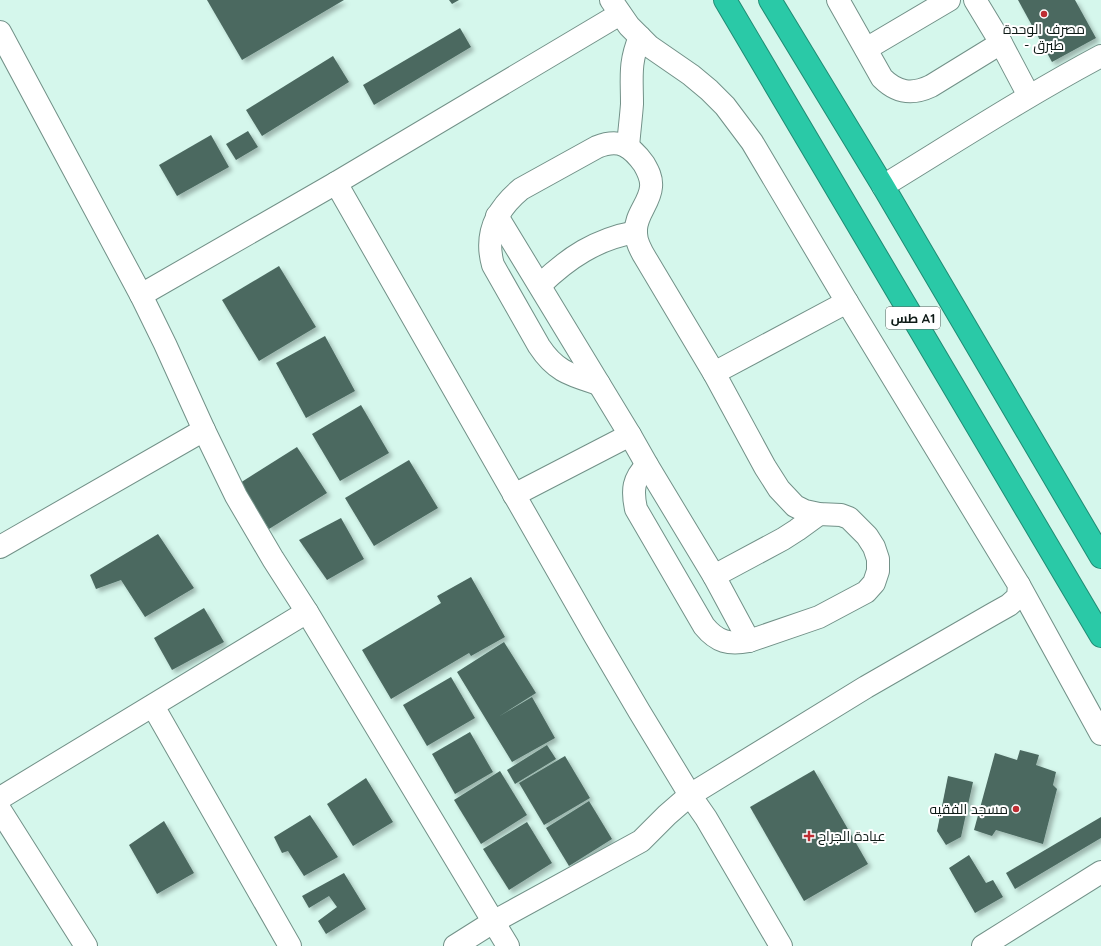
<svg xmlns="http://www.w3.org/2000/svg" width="1101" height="946" font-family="Quicksand,Cairo,sans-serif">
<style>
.building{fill:#4b6960;filter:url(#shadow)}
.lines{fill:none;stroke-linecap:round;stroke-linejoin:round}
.minor-casing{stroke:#729188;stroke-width:24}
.highway-casing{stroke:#208c74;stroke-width:24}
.minor{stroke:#fff;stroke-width:22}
.highway{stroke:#2ac9a7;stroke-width:22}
.poi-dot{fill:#be2e33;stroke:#fff;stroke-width:1.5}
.labels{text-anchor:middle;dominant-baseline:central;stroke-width:4;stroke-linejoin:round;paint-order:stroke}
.shield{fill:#fff;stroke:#565f5c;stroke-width:1}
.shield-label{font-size:13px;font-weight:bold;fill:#0e1a16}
.poi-label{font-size:14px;fill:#0e1a16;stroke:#fff}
</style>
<defs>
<filter id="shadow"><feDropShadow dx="3.5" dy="3.5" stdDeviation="2" flood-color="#0004"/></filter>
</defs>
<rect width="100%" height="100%" fill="#d5f7ec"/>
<g class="building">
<path d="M 207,0 L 344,0 L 242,60 Z"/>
<path d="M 449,0 L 459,0 L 452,4 Z"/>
<path d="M 1018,0 L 1075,0 L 1096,38 L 1052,62 Z"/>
<path d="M 460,28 L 471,47 L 374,105 L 363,85 Z"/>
<path d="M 333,56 L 349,82 L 262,136 L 246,110 Z"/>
<path d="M 248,131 L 258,147 L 236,160 L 226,144 Z"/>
<path d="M 211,135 L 229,167 L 177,196 L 159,165 Z"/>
<path d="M 279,266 L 316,327 L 259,361 L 222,300 Z"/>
<path d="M 325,336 L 355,391 L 306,418 L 276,363 Z"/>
<path d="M 361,405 L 389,453 L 340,481 L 312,434 Z"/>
<path d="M 297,447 L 327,493 L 269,529 L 240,483 Z"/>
<path d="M 409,460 L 438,508 L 374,546 L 345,498 Z"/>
<path d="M 341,518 L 364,559 L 327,580 L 299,540 Z"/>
<path d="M 158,534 L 194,588 L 145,617 L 121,580 L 96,589 L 90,575 Z"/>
<path d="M 471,577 L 505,637 L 471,656 L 469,653 L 391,699 L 362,650 L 441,603 L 437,596 Z"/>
<path d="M 204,608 L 224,642 L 172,670 L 154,638 Z"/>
<path d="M 504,642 L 536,693 L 498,717 L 532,697 L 555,738 L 512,762 L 457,672 Z"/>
<path d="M 451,677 L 475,718 L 427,746 L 403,705 Z"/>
<path d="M 470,732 L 493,772 L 455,794 L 432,754 Z"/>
<path d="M 547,745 L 556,759 L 515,784 L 507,770 Z"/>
<path d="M 1020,750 L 1039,755 L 1036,765 L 1056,772 L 1053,785 L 1057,789 L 1043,844 L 996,830 L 992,836 L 974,830 L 995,753 L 1017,760 Z"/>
<path d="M 565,756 L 590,798 L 544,825 L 519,783 Z"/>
<path d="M 814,770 L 868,864 L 804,901 L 750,807 Z"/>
<path d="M 500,771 L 527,815 L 481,844 L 454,800 Z"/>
<path d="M 948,776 L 973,782 L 961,837 L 946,845 L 937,831 Z"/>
<path d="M 366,778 L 393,822 L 353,846 L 327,804 Z"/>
<path d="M 589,801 L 612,839 L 569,866 L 546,828 Z"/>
<path d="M 310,815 L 338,857 L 304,876 L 288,851 L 282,853 L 274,837 Z"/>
<path d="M 1101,817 L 1101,838 L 1015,889 L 1006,873 Z"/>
<path d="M 164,821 L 194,873 L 157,894 L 129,845 Z"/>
<path d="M 527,822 L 552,863 L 509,890 L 483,849 Z"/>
<path d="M 969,855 L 986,883 L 993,880 L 1003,897 L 975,913 L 949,868 Z"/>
<path d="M 344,873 L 366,909 L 326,934 L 318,921 L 337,907 L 329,896 L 309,908 L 302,896 Z"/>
</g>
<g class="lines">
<g class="minor-casing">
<g id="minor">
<path d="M 838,0 L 882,78 C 897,93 912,95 931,86 L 1001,43"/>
<path d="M 975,0 L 1001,43 L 1029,96"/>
<path d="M 0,32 L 141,295 L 165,344 L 204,430 L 236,496 L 273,559 L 307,612 L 508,946"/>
<path d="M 866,49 L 949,0"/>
<path d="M 628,147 C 629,133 631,118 632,104 C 632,77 629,63 640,37"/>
<path d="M 336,183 L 595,636 L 639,711 L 690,795 L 706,818 L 781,946"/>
<path d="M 883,186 C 955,142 1026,96 1101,56"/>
<path d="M 497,216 L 630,435 L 647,465 L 714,576 L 749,641"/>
<path d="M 540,285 C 568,258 596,239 636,232"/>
<path d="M 141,295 L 336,183 L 620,14"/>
<path d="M 714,373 L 847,302"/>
<path d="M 599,384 C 571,375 556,372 539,346 L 493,265 C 484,233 497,209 521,189 L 597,147 C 620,138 631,146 644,164 C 648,171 652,178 651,187 C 650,203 634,216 636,233 C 636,242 641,251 646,259 L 714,373 L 765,467 L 779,489 L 795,506 L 805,511 L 819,514 L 841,515 L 849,518 L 867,536 L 874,547 L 878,559 L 878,571 L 874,583 L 866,592 L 819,617 L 749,641 C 729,645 717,642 704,626 L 636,509 C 632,490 633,479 647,465"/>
<path d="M 514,495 L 630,435"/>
<path d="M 0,547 L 204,430"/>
<path d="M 714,576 L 783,539 L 797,530 L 819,514"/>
<path d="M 1019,585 L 1101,734"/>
<path d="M 153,706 L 290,946"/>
<path d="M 0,798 L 307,612"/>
<path d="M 0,810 L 86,946"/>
<path d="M 455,946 L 493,922 L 641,841 L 667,815 L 690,795 L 866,687 L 993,614 L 1009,605 L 1018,597 L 1019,585 L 847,302 L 752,142 L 725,106 L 709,90 L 691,75 L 649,46 L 629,26 L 611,0"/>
<path d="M 983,946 L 1101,872"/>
</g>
</g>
<g class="highway-casing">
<g id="highway">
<path d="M 725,0 L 1101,636"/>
<path d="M 770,0 L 883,186 L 1101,557"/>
</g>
</g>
<use href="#minor" class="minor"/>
<use href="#highway" class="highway"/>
</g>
<g class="poi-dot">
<circle cx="1044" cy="14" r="4"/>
<circle cx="1016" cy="809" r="4"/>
<path d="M807 830h4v4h4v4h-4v4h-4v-4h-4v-4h4z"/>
</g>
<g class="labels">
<rect class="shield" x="886" y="307" width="54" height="22" rx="3"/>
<g class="shield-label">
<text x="913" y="318">طس A1</text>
</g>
<g class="poi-label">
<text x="1044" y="29">مصرف الوحدة<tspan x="1044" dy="16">- طبرق</tspan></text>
<text x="1008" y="809" text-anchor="end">مسجد الفقيه</text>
<text x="818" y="836" text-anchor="start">عيادة الجراح</text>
</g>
</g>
</svg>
